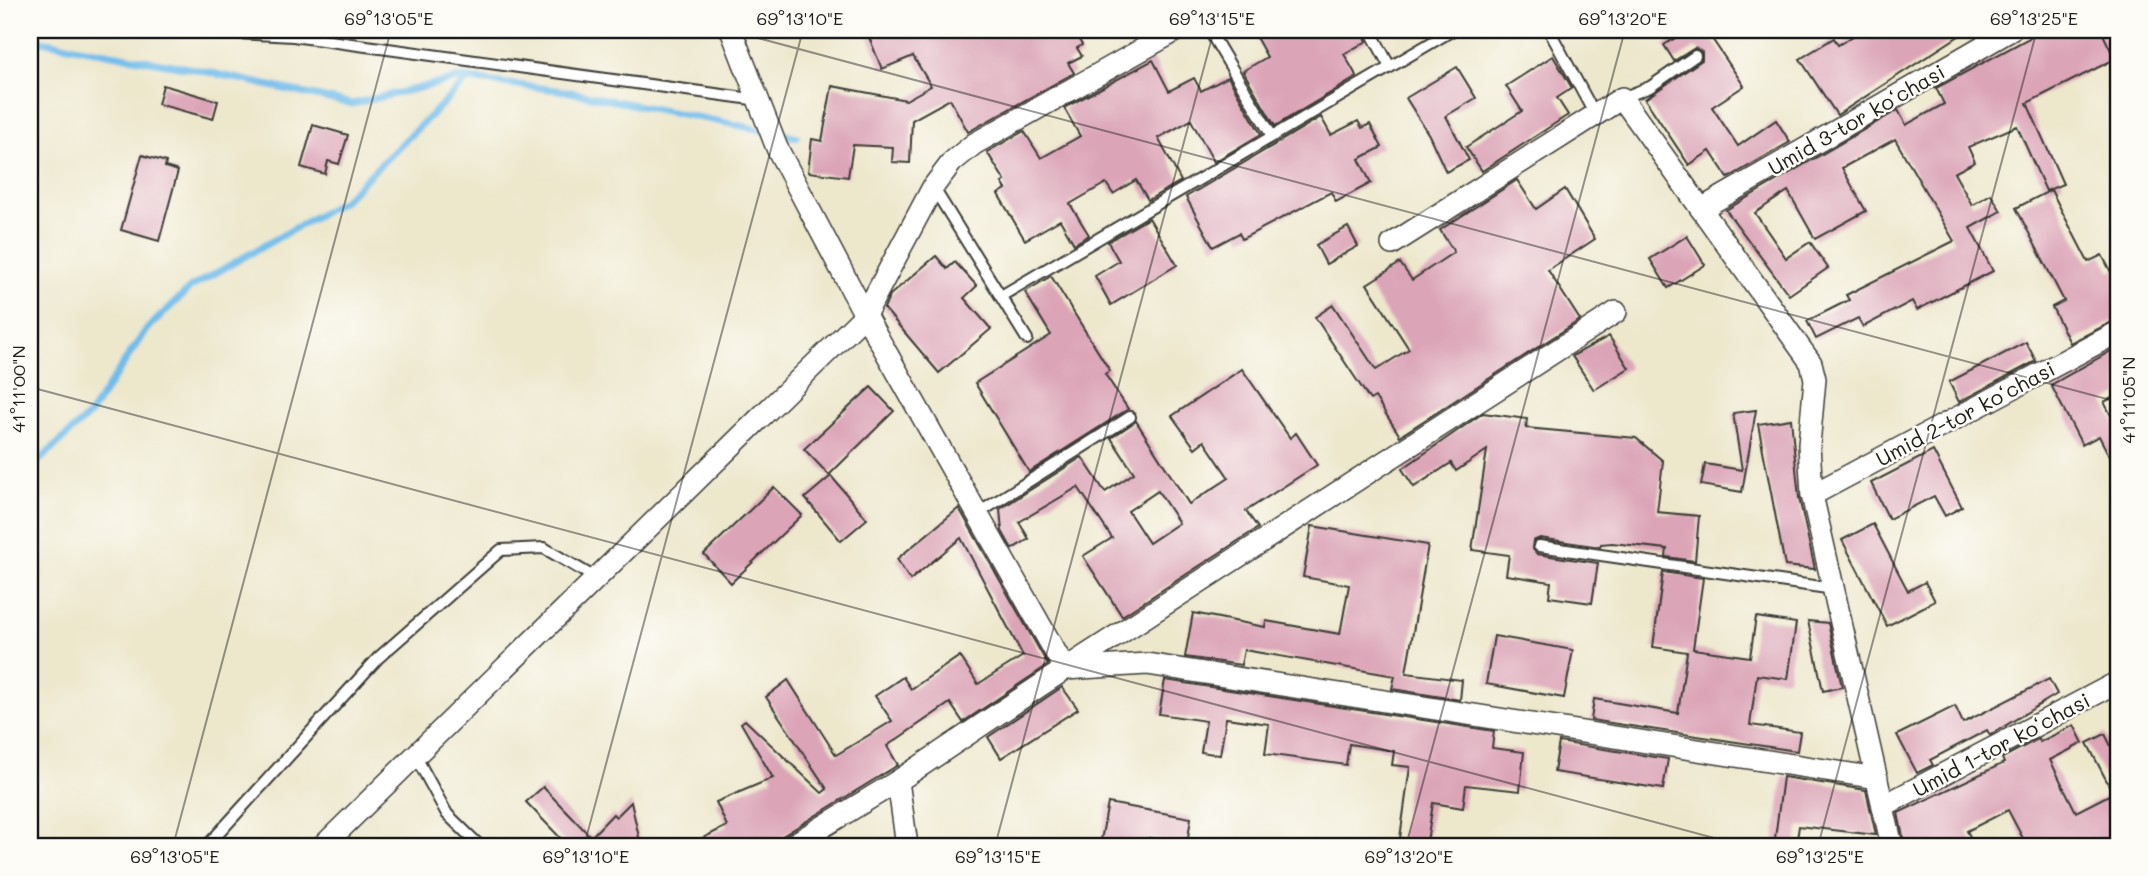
<svg xmlns="http://www.w3.org/2000/svg" width="2148" height="876" font-family="Mali,sans-serif">
<style>
.lines{fill:none;stroke-linecap:round;stroke-linejoin:round}
.stream{stroke:#70bcea;stroke-width:7}
.building{fill:#dba4b7;fill-rule:evenodd}
.lane-casing{stroke:#3b3a36;stroke-width:14}
.street-casing{stroke:#3b3a36;stroke-width:24}
.lane{stroke:#fff;stroke-width:10}
.street{stroke:#fff;stroke-width:21}
.ticks{fill:none;stroke:#1c1c1c;stroke-width:2;stroke-opacity:0.45}
.labels{text-anchor:middle;dominant-baseline:central;stroke-width:5;stroke-linejoin:round;paint-order:stroke}
.street-label{font-size:21px;fill:#1c1c1c;stroke:#fdfcf7}
.neatline{fill:none;stroke:#1c1c1c;stroke-width:2.5}
.ticks-label{font-size:18px;text-anchor:middle;fill:#1c1c1c}
</style>
<rect width="100%" height="100%" fill="#fdfcf7"/>
<filter id="ink" filterUnits="userSpaceOnUse"><feTurbulence type="fractalNoise" baseFrequency=".0143" numOctaves="2"/><feDisplacementMap in="SourceGraphic" scale="14" xChannelSelector="R" yChannelSelector="G"/><feConvolveMatrix kernelMatrix="1 2 1 2 8 2 1 2 1" color-interpolation-filters="sRGB"/></filter>
<filter id="wash" filterUnits="userSpaceOnUse"><feTurbulence type="fractalNoise" baseFrequency=".00686" numOctaves="4" result="noise"/><feDisplacementMap in="SourceGraphic" scale="28" xChannelSelector="R" yChannelSelector="G"/><feGaussianBlur stdDeviation="1.57" result="paint"/><feColorMatrix in="noise" values="0 0 0 0 0 0 0 0 0 0 0 0 0 0 0 0 0 1.4 0 .05"/><feComposite in="paint" operator="in"/></filter>
<g filter="url(#wash)">
<rect width="100%" height="100%" fill="#ede7cc"/>
<g class="lines">
<g class="stream">
<path d="M 30,39 L 194,69 L 352,104 L 461,78 L 565,91 L 797,137"/>
<path d="M 30,469 L 89,415 L 146,330 L 191,287 L 343,201 L 468,79"/>
</g>
</g>
<g id="blocks">
<g class="building">
<path d="M 866,30 L 1073,30 L 1082,45 L 1077,48 L 1082,56 L 1068,63 L 1074,73 L 968,132 L 950,99 L 912,120 L 910,163 L 892,162 L 893,147 L 853,145 L 848,177 L 808,172 L 812,139 L 822,141 L 832,86 L 906,100 L 931,86 L 913,56 L 882,69 Z"/>
<path d="M 1252,30 L 1362,30 L 1367,41 L 1344,54 L 1357,77 L 1275,126 L 1243,71 L 1267,57 Z"/>
<path d="M 1688,30 L 1706,30 L 1744,86 L 1712,107 L 1738,146 L 1776,120 L 1790,142 L 1728,178 L 1710,151 L 1689,165 L 1645,99 L 1702,60 L 1702,52 L 1695,48 L 1674,61 L 1664,45 Z"/>
<path d="M 1863,30 L 1968,30 L 1837,115 L 1800,59 L 1834,38 L 1838,45 Z"/>
<path d="M 2044,30 L 2101,30 L 2115,59 L 2027,103 L 2063,184 L 2046,191 L 2017,126 L 1968,147 L 1975,162 L 1954,173 L 1972,205 L 1991,194 L 2001,211 L 1970,228 L 1993,271 L 1917,310 L 1912,301 L 1863,327 L 1858,318 L 1816,339 L 1807,321 L 1849,300 L 1846,295 L 1954,241 L 1895,139 L 1842,168 L 1866,211 L 1815,239 L 1788,191 L 1755,213 L 1786,258 L 1810,242 L 1828,268 L 1789,295 L 1726,210 L 1898,110 L 1906,125 L 1944,104 L 1936,88 Z"/>
<path d="M 1553,56 L 1572,88 L 1557,98 L 1568,115 L 1482,171 L 1466,147 L 1522,111 L 1506,86 Z"/>
<path d="M 1153,60 L 1169,91 L 1194,78 L 1201,91 L 1228,77 L 1261,134 L 1214,162 L 1191,120 L 1158,138 L 1181,181 L 1148,200 L 1136,180 L 1113,194 L 1106,183 L 1070,204 L 1089,235 L 1074,244 L 1060,220 L 1025,240 L 998,194 L 1006,189 L 1002,183 L 1005,181 L 987,152 L 1024,131 L 1041,158 L 1080,136 L 1064,108 Z"/>
<path d="M 1457,67 L 1476,98 L 1446,116 L 1469,160 L 1446,172 L 1429,135 L 1406,98 Z"/>
<path d="M 163,85 L 218,101 L 213,119 L 158,104 Z"/>
<path d="M 1321,117 L 1331,135 L 1358,121 L 1362,128 L 1370,124 L 1382,147 L 1359,159 L 1371,183 L 1336,202 L 1331,192 L 1242,239 L 1239,233 L 1213,247 L 1186,197 Z"/>
<path d="M 313,125 L 348,135 L 339,164 L 328,161 L 325,174 L 301,167 Z"/>
<path d="M 142,155 L 166,162 L 165,167 L 178,171 L 159,241 L 121,230 Z"/>
<path d="M 1517,180 L 1536,209 L 1565,189 L 1595,239 L 1548,270 L 1580,320 L 1400,436 L 1375,397 L 1370,400 L 1315,317 L 1333,305 L 1376,370 L 1409,349 L 1367,284 L 1400,263 L 1412,280 L 1454,252 L 1440,230 Z"/>
<path d="M 2051,190 L 2088,262 L 2102,255 L 2111,272 L 2118,268 L 2118,319 L 2070,343 L 2052,307 L 2064,301 L 2016,208 Z"/>
<path d="M 1149,218 L 1177,265 L 1111,305 L 1095,276 L 1119,261 L 1108,242 Z"/>
<path d="M 1348,227 L 1358,246 L 1326,264 L 1316,245 Z"/>
<path d="M 1687,236 L 1705,265 L 1668,288 L 1650,259 Z"/>
<path d="M 936,256 L 947,269 L 955,262 L 977,286 L 964,298 L 991,329 L 939,373 L 884,308 L 890,295 Z"/>
<path d="M 1051,276 L 1110,371 L 1105,374 L 1128,409 L 1029,472 L 975,383 L 1051,335 L 1025,292 Z"/>
<path d="M 1609,336 L 1629,368 L 1594,390 L 1572,356 Z"/>
<path d="M 2026,342 L 2036,361 L 1959,402 L 1949,382 Z"/>
<path d="M 2118,347 L 2118,395 L 2104,402 L 2118,429 L 2118,473 L 2099,436 L 2082,445 L 2051,385 Z"/>
<path d="M 1242,369 L 1290,438 L 1296,433 L 1317,465 L 1246,511 L 1258,528 L 1122,616 L 1083,556 L 1112,538 L 1078,487 L 1019,522 L 1029,539 L 1012,549 L 1002,531 L 1000,509 L 1082,457 L 1105,492 L 1134,473 L 1111,438 L 1136,421 L 1189,504 L 1229,478 L 1204,441 L 1195,448 L 1172,416 ZM 1158,491 L 1179,523 L 1149,543 L 1128,511 Z"/>
<path d="M 871,387 L 894,411 L 829,475 L 804,449 Z"/>
<path d="M 1756,410 L 1742,492 L 1701,485 L 1705,464 L 1742,470 L 1733,413 Z"/>
<path d="M 1483,413 L 1527,419 L 1526,428 L 1636,438 L 1663,461 L 1657,512 L 1699,516 L 1695,561 L 1666,557 L 1667,549 L 1612,543 L 1601,544 L 1600,547 L 1540,538 L 1533,541 L 1532,548 L 1537,554 L 1598,563 L 1592,603 L 1549,597 L 1551,582 L 1506,575 L 1509,555 L 1472,550 L 1487,450 L 1456,471 L 1451,463 L 1414,487 L 1402,469 Z"/>
<path d="M 1791,419 L 1799,498 L 1815,569 L 1785,566 L 1758,424 Z"/>
<path d="M 1933,451 L 1962,507 L 1945,516 L 1934,496 L 1889,519 L 1871,483 Z"/>
<path d="M 831,476 L 867,519 L 841,541 L 805,498 Z"/>
<path d="M 774,487 L 802,515 L 731,583 L 704,554 Z"/>
<path d="M 959,508 L 1048,665 L 963,722 L 950,703 L 887,746 L 898,765 L 766,846 L 687,846 L 727,826 L 716,802 L 773,778 L 741,723 L 745,720 L 822,793 L 827,789 L 766,697 L 788,680 L 836,755 L 892,721 L 875,696 L 903,677 L 911,689 L 960,656 L 978,684 L 1023,656 L 961,538 L 910,580 L 897,559 Z"/>
<path d="M 1873,524 L 1908,591 L 1925,582 L 1935,601 L 1887,626 L 1842,540 Z"/>
<path d="M 1312,526 L 1428,545 L 1406,673 L 1462,680 L 1460,700 L 1392,689 L 1395,676 L 1244,650 L 1241,665 L 1185,657 L 1193,613 L 1265,627 L 1266,621 L 1340,634 L 1349,585 L 1303,577 Z"/>
<path d="M 1663,572 L 1703,578 L 1693,649 L 1750,657 L 1756,617 L 1796,623 L 1788,679 L 1757,675 L 1750,725 L 1800,732 L 1797,751 L 1591,720 L 1594,699 L 1678,713 L 1687,652 L 1653,647 Z"/>
<path d="M 1808,621 L 1828,623 L 1842,687 L 1823,691 Z"/>
<path d="M 1494,636 L 1573,650 L 1564,698 L 1486,684 Z"/>
<path d="M 2049,679 L 2057,694 L 1990,735 L 1987,730 L 1930,760 L 1933,765 L 1917,773 L 1897,735 L 1955,706 L 1963,723 Z"/>
<path d="M 1165,680 L 1494,731 L 1492,748 L 1524,752 L 1520,791 L 1466,785 L 1463,808 L 1433,803 L 1427,842 L 1400,838 L 1410,767 L 1392,765 L 1394,751 L 1349,744 L 1346,765 L 1265,754 L 1269,724 L 1226,718 L 1220,755 L 1201,752 L 1206,721 L 1159,714 Z"/>
<path d="M 1062,687 L 1078,709 L 1001,758 L 988,737 Z"/>
<path d="M 2074,725 L 2083,743 L 2050,760 L 2076,812 L 2113,793 L 2087,743 L 2105,734 L 2118,760 L 2118,846 L 2027,846 L 2008,810 L 1967,831 L 1975,846 L 1905,846 L 1898,813 L 2004,763 L 2002,758 L 2038,739 L 2040,742 Z"/>
<path d="M 1559,742 L 1668,759 L 1663,789 L 1554,772 Z"/>
<path d="M 1783,777 L 1866,790 L 1876,835 L 1799,826 L 1796,846 L 1774,846 Z"/>
<path d="M 543,787 L 591,837 L 613,814 L 616,817 L 631,802 L 641,846 L 568,846 L 526,802 Z"/>
<path d="M 1108,803 L 1191,818 L 1187,844 L 1149,838 L 1148,846 L 1100,846 Z"/>
</g>
</g>
</g>
<g filter="url(#ink)">
<use href="#blocks" fill-opacity="0" stroke="#3b3a36" stroke-width="2"/>
<g class="lines">
<g class="lane-casing">
<g id="lane">
<path d="M 183,30 L 293,36 L 759,100"/>
<path d="M 1209,30 L 1272,136"/>
<path d="M 1370,30 L 1390,67 L 1453,30"/>
<path d="M 1549,30 L 1595,115"/>
<path d="M 1622,98 L 1650,87 L 1695,56"/>
<path d="M 933,187 L 1027,339"/>
<path d="M 1001,296 L 1390,67"/>
<path d="M 977,514 L 1130,417"/>
<path d="M 1539,546 L 1834,589"/>
<path d="M 416,757 L 447,814 L 480,846"/>
<path d="M 207,846 L 378,658 L 501,550 L 544,548 L 597,579"/>
</g>
</g>
<g class="street-casing">
<g id="street">
<path d="M 731,30 L 777,148 L 865,315 L 1065,669 L 1147,664 L 1877,778"/>
<path d="M 1701,209 L 2011,30"/>
<path d="M 1392,244 L 1622,98 L 1811,363 L 1815,379 L 1809,445 L 1812,495 L 1892,846"/>
<path d="M 1812,495 L 2118,332"/>
<path d="M 898,781 L 907,846"/>
<path d="M 1883,806 L 2118,682"/>
<path d="M 323,846 L 865,315 L 933,187 L 952,162 L 974,144 L 1177,30"/>
<path d="M 791,846 L 898,781 L 1065,669 L 1616,312"/>
</g>
</g>
<use href="#lane" class="lane"/>
<use href="#street" class="street"/>
</g>
</g>
<path class="ticks" d="M 728,30 L 2118,402M 30,387 L 1744,846M 173,846 L 391,30M 584,846 L 803,30M 995,846 L 1214,30M 1406,846 L 1625,30M 1818,846 L 2037,30"/>
<g class="labels">
<g class="street-label">
<text transform="translate(1856 119) rotate(-30)">Umid 3-tor koʻchasi</text>
<text transform="translate(1965 413) rotate(-28)">Umid 2-tor koʻchasi</text>
<text transform="translate(2001 744) rotate(-28)">Umid 1-tor koʻchasi</text>
</g>
</g>
<rect width="2148" height="876" fill="none" stroke="#fdfcf7" stroke-width="77"/>
<rect x="38" y="38" width="2072" height="800" class="neatline"/>
<g class="ticks-label">
<text x="389" y="25">69°13'05"E</text>
<text x="800" y="25">69°13'10"E</text>
<text x="1212" y="25">69°13'15"E</text>
<text x="1623" y="25">69°13'20"E</text>
<text x="2034" y="25">69°13'25"E</text>
<text transform="translate(19 389) rotate(-90)" y="6">41°11'00"N</text>
<text transform="translate(2129 400) rotate(-90)" y="6">41°11'05"N</text>
<text x="175" y="863">69°13'05"E</text>
<text x="586" y="863">69°13'10"E</text>
<text x="998" y="863">69°13'15"E</text>
<text x="1409" y="863">69°13'20"E</text>
<text x="1820" y="863">69°13'25"E</text>
</g>
</svg>
